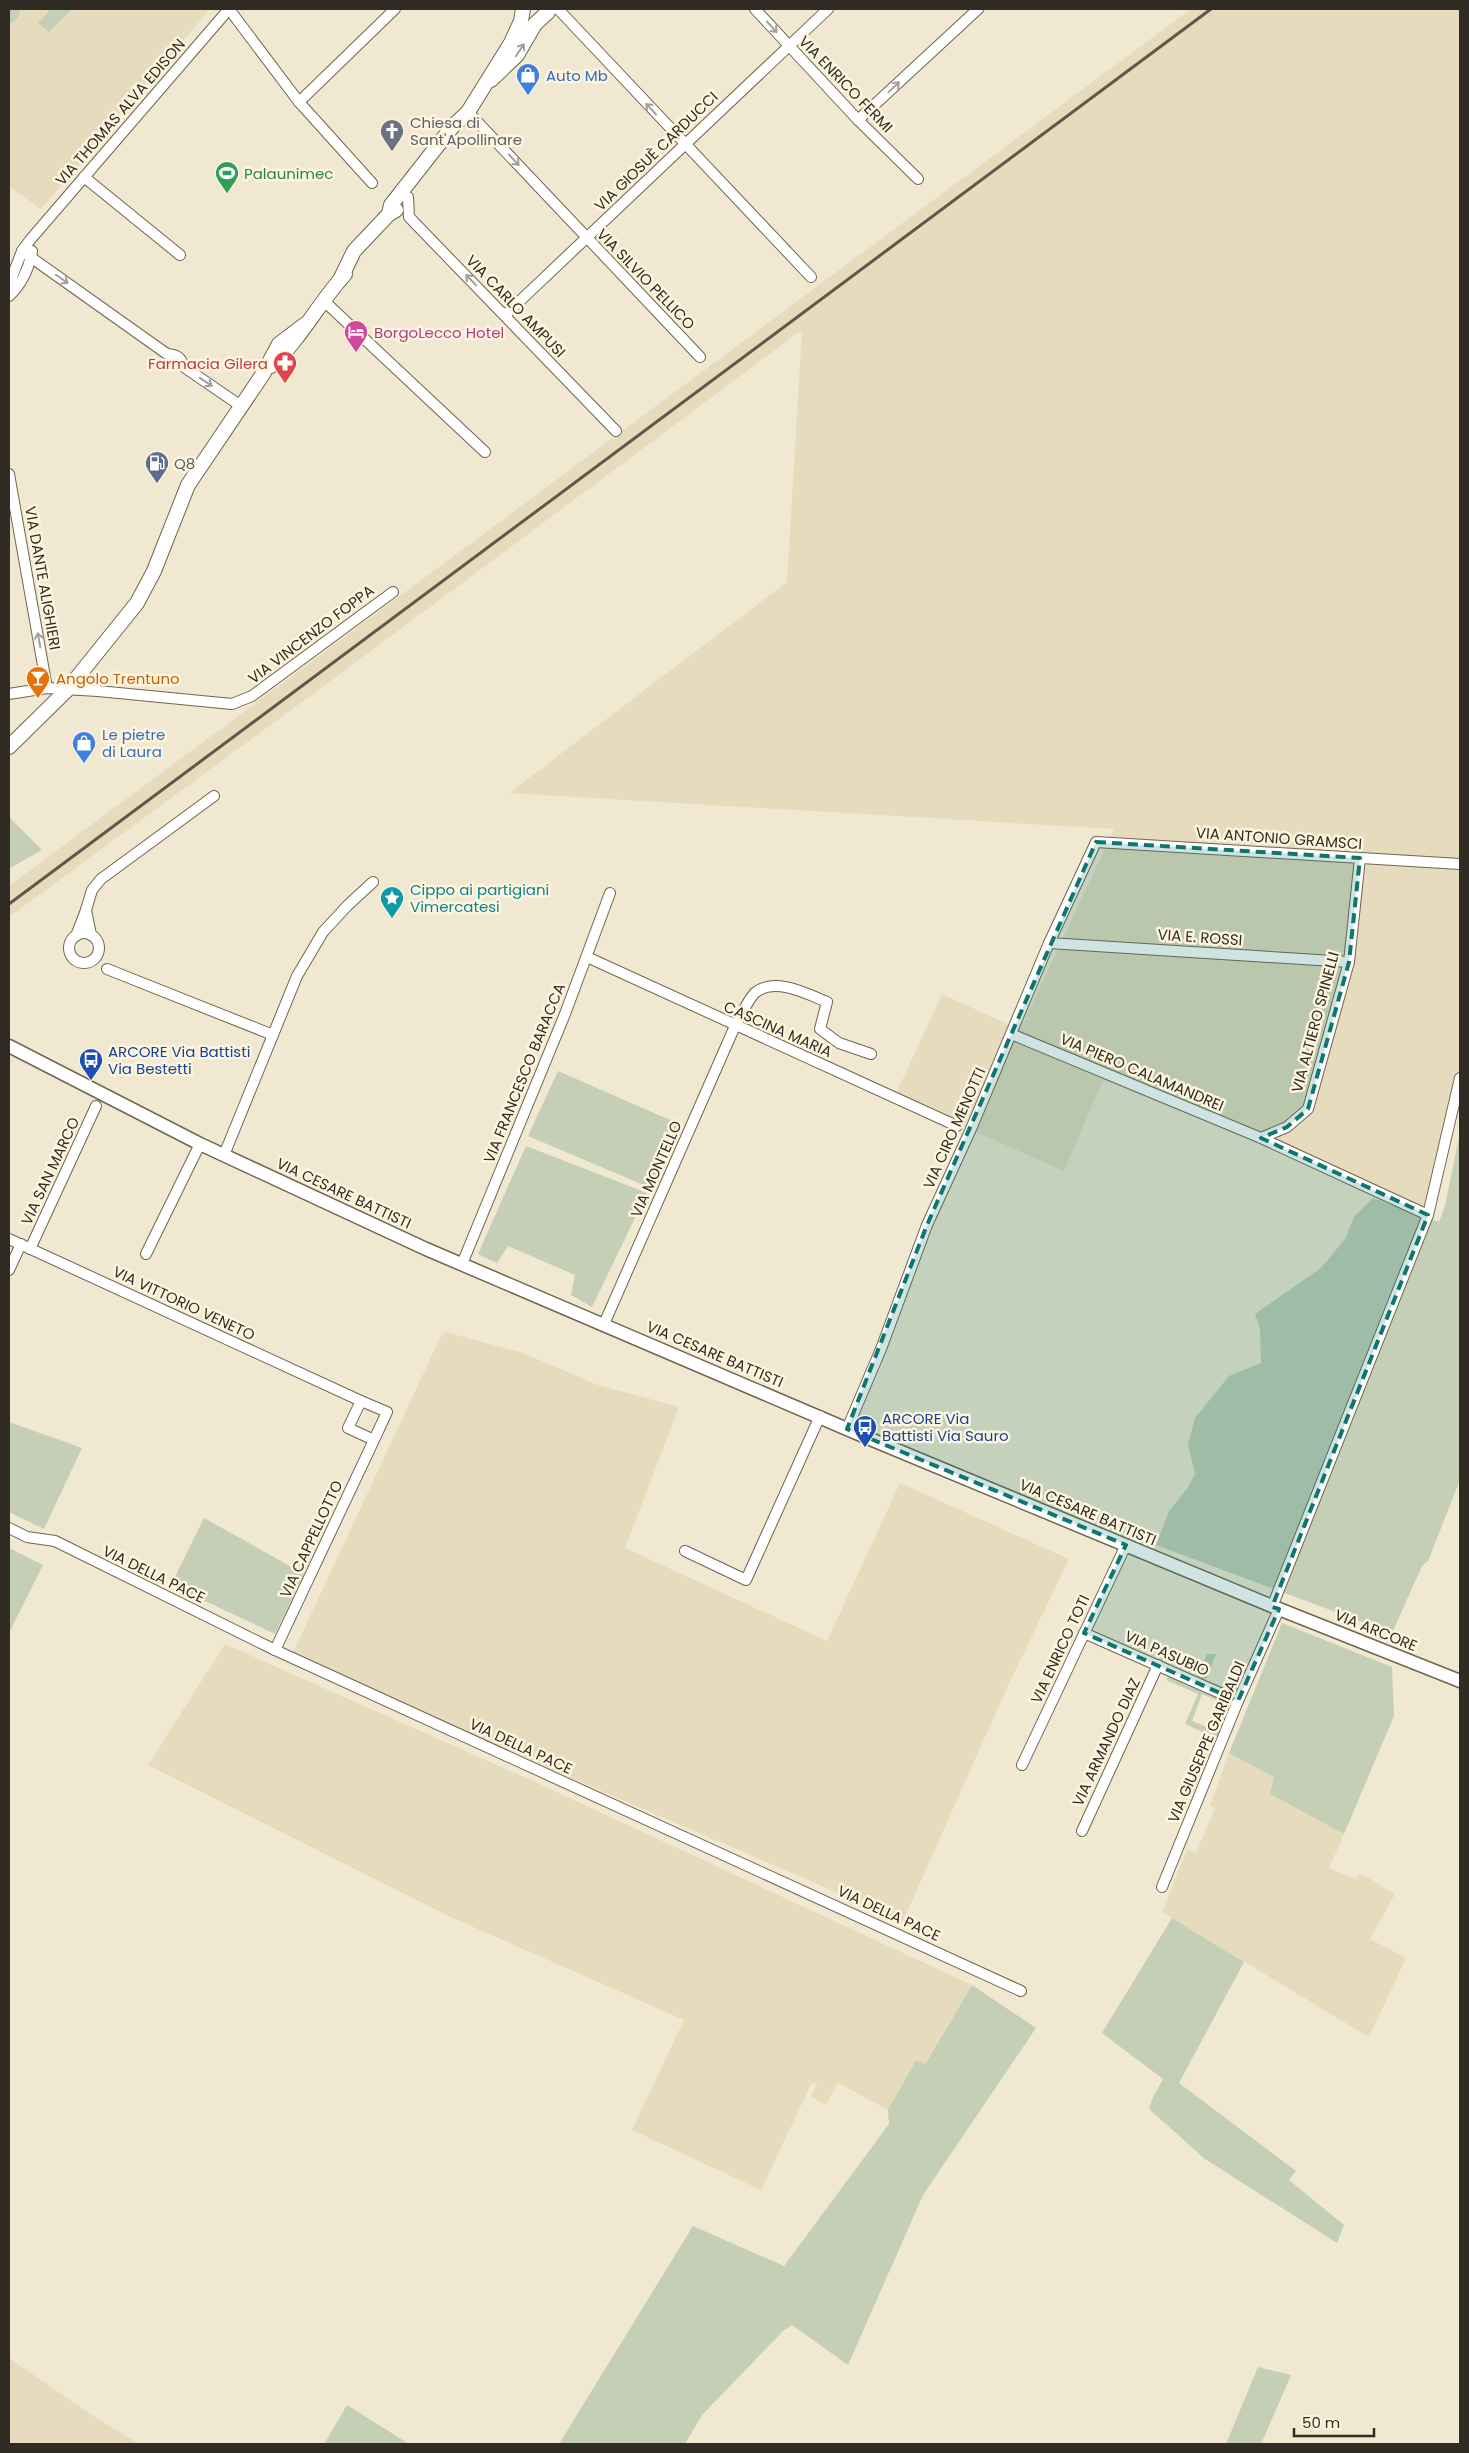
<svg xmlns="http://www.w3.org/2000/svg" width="1469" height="2453" font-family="Poppins,sans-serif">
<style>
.built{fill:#e7dbbd}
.green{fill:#c4cfb5}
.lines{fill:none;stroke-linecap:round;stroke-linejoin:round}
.minor-casing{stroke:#6e6652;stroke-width:12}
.tertiary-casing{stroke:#6e6652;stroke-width:15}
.secondary-casing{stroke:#6e6652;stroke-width:16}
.minor{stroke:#fff;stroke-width:10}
.tertiary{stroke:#fff;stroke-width:12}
.secondary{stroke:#fff;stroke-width:14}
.rail{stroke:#5d574c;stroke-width:3}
.oneway{stroke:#a2a09c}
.marked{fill:#0f766e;fill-opacity:0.2;stroke:#0f766e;stroke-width:4;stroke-dasharray:10 6;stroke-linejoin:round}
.labels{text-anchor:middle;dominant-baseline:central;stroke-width:5;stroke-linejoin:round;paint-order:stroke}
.shop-label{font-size:15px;fill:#366cbe;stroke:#fef5de;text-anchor:start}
.street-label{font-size:15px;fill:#302c24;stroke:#fef5de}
.worship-label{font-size:15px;fill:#5b616d;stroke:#fef5de;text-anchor:start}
.leisure-label{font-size:15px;fill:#27864d;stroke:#fef5de;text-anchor:start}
.hotel-label{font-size:15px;fill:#b23c85;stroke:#fef5de;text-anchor:start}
.health-label{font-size:15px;fill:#be3a42;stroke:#fef5de;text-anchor:end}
.service-label{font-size:15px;fill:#4e5e75;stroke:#fef5de;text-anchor:start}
.food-label{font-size:15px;fill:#c56008;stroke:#fef5de;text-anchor:start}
.culture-label{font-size:15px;fill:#0d838f;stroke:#fef5de;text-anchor:start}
.transit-label{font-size:15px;fill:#164399;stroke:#fef5de;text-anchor:start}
</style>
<rect width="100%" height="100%" fill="#f1e8d1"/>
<g class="built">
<path d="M 9,9 L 210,9 L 41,209 L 9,186 Z"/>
<path d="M 1191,9 L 1460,9 L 1460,1097 L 1432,1213 L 1103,1080 L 1064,1171 L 895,1096 L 942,994 L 1020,1030 L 1114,829 L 509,793 L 787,582 L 802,330 L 336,677 L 9,917 L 9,886 Z"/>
<path d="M 446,1332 L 523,1353 L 598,1385 L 679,1407 L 625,1548 L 827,1641 L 900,1483 L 1069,1559 L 1007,1688 L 903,1921 L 291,1657 L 440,1338 Z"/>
<path d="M 225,1644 L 533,1781 L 972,1985 L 924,2064 L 916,2060 L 888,2110 L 838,2083 L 826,2105 L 811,2096 L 817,2084 L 812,2082 L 761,2190 L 632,2130 L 684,2020 L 453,1918 L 148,1765 Z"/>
<path d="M 1229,1753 L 1275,1777 L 1270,1794 L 1344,1834 L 1329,1868 L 1356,1880 L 1360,1873 L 1395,1894 L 1370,1939 L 1406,1958 L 1369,2037 L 1162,1912 L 1187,1849 L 1196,1853 L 1215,1808 L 1210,1806 Z"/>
<path d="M 9,2358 L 98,2419 L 139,2444 L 9,2444 Z"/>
</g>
<g class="green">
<path d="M 9,9 L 20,9 L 19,16 L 12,23 L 9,21 Z"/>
<path d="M 51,9 L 72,9 L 49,32 L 38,23 Z"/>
<path d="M 9,817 L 42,850 L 10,868 L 9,867 Z"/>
<path d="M 558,1071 L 679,1124 L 653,1189 L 528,1136 Z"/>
<path d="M 1460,1133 L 1460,1480 L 1428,1561 L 1422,1566 L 1392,1633 L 1156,1545 L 1169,1511 L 1187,1489 L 1195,1474 L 1188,1444 L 1195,1418 L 1229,1376 L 1261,1363 L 1260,1329 L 1255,1314 L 1321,1268 L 1345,1239 L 1354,1217 L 1373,1198 L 1439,1222 L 1445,1206 Z"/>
<path d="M 526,1146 L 647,1193 L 592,1307 L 571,1295 L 575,1275 L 508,1246 L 497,1263 L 478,1254 Z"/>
<path d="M 9,1422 L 82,1448 L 44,1529 L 9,1512 Z"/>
<path d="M 204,1518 L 304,1574 L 275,1634 L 171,1585 Z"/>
<path d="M 9,1548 L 43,1565 L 9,1633 Z"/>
<path d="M 1282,1623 L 1392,1667 L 1394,1716 L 1344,1834 L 1270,1794 L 1274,1777 L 1229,1753 Z"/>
<path d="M 1207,1654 L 1216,1654 L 1206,1680 L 1236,1692 L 1230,1706 L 1202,1694 L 1192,1721 L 1220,1732 L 1216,1738 L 1185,1724 L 1198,1694 L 1166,1680 L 1171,1671 L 1195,1682 Z"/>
<path d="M 1172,1918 L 1244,1962 L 1179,2083 L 1296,2171 L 1289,2180 L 1344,2225 L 1337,2243 L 1205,2159 L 1149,2109 L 1153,2097 L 1163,2079 L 1102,2033 Z"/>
<path d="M 972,1985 L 1036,2028 L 923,2195 L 848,2365 L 792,2325 L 783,2331 L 702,2415 L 685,2444 L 559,2444 L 693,2226 L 784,2266 L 889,2124 L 888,2110 L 916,2060 L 925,2064 Z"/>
<path d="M 1258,2367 L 1291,2375 L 1261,2444 L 1226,2444 Z"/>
<path d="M 347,2405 L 409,2444 L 324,2444 Z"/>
</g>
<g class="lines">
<g class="minor-casing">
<g id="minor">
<path d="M 229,9 L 299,102 L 372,183"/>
<path d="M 558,9 L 811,277"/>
<path d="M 755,9 L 858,120 L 918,179"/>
<path d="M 299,102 L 395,9"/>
<path d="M 468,112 L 700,357"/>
<path d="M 858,120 L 978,9"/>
<path d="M 84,177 L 180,255"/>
<path d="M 408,197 L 409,217 L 616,431"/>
<path d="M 22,251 L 167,354 C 177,355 181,357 184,367 L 241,406"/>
<path d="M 9,285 L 22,251 L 30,240 L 229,9"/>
<path d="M 9,296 C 21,285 29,268 32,251"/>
<path d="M 324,301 L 485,452"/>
<path d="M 505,315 L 828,9"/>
<path d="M 9,474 L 47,688"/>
<path d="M 9,694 L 47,688 L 98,691 L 232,704 L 252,696 L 393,592"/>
<path d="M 86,910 L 92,890 L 101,879 L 214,796"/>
<circle cx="84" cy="948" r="15"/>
<path d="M 76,936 L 86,910 L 91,935"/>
<path d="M 1049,943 L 1349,962"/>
<path d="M 587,957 L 957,1126"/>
<path d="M 107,969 L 273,1035"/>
<path d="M 1011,1034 L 1261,1138 L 1428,1215"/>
<path d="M 1261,1138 L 1287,1127 L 1308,1109 L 1349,962 L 1360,858"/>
<path d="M 224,1155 L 297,976 L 323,932 L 347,906 L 373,882"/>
<path d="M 9,1239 L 361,1401"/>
<path d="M 30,1249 L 96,1106"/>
<path d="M 146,1254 L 200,1144"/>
<path d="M 462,1264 L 565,1014 L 610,893"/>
<path d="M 9,1270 L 21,1244"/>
<path d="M 604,1324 L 735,1026 C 740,1018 749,997 756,992 C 776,977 807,994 827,1002 L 820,1029 L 839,1043 L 871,1054"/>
<path d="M 847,1429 L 881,1349 L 927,1225 L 971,1129 L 1049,943 L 1096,842 L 1460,864"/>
<path d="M 9,1528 L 27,1537 L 55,1541 L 275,1650 L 1021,1991"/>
<path d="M 685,1551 L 746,1580 L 820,1416"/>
<path d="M 1272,1607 L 1428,1215 L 1460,1078"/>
<path d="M 1084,1633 L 1238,1701"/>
<path d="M 275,1650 L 374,1440 L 387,1412 L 361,1401 L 348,1428 L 374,1440"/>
<path d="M 1022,1765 L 1126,1545"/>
<path d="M 1082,1831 L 1158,1665"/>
<path d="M 1162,1887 L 1238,1701 L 1279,1609"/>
</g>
</g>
<g class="tertiary-casing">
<path id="tertiary" d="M 9,1046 L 200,1144 L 426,1249 L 875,1441 L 1279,1609 L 1460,1681"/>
</g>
<g class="secondary-casing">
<g id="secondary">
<path d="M 491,80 L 517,55 L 535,24 L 548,12"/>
<path d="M 389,214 L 391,205 L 453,126 L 468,112 L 511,43 L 521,21 L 523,9"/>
<path d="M 340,280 L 354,251 L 389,214 L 396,210"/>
<path d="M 271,366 C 300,340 318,304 345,274"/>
<path d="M 9,747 L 67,690 L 137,603 L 154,571 L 188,485 L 263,374 L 279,344 L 304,325"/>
</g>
</g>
<use href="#minor" class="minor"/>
<use href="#tertiary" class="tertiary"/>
<use href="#secondary" class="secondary"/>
<path class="rail" d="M 9,904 L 1211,9"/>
</g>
<defs><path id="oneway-shaft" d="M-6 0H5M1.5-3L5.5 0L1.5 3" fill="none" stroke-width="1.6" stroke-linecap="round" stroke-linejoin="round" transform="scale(1.25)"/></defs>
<g class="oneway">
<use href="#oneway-shaft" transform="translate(772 27) rotate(47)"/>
<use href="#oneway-shaft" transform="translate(520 50) rotate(-56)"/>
<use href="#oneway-shaft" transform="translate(894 87) rotate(-43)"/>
<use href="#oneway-shaft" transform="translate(651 109) rotate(-133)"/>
<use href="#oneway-shaft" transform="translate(514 160) rotate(47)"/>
<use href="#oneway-shaft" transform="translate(62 279) rotate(35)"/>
<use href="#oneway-shaft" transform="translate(471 280) rotate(-134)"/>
<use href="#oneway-shaft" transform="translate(206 382) rotate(34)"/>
<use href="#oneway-shaft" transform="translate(39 640) rotate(-100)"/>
</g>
<path class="marked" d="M 1096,842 L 1360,858 L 1349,962 L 1308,1109 L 1287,1127 L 1261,1138 L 1428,1215 L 1272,1607 L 1279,1609 L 1238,1701 L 1084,1633 L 1126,1545 L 847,1429 L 927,1225 Z"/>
<defs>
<g id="shop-pin" transform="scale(1.25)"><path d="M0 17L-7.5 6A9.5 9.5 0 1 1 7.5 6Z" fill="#3f7fe0" stroke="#fef5de"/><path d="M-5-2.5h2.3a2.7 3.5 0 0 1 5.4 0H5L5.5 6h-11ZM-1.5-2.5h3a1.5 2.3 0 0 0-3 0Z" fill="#fff"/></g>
<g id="church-pin" transform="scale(1.25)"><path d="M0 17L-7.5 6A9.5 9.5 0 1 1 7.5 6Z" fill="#6b7280" stroke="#fef5de"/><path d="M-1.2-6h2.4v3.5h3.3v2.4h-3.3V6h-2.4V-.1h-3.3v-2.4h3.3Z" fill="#fff"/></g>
<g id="stadium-pin" transform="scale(1.25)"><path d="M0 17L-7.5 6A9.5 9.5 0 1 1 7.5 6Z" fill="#2e9e5b" stroke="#fef5de"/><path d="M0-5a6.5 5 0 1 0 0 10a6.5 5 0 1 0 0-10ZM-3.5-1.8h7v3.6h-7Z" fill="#fff"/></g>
<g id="hotel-pin" transform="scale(1.25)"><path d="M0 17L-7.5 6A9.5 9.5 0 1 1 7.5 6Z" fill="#d1479c" stroke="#fef5de"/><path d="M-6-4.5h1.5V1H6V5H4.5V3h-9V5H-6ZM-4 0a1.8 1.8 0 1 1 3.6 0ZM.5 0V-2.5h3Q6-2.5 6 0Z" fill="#fff"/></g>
<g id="pharmacy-pin" transform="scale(1.25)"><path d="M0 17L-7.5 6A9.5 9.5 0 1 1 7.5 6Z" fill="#e0444e" stroke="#fef5de"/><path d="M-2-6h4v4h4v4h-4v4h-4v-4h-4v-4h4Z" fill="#fff"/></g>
<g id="fuel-pin" transform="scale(1.25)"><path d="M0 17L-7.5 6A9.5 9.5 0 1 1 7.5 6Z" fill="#5c6f8a" stroke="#fef5de"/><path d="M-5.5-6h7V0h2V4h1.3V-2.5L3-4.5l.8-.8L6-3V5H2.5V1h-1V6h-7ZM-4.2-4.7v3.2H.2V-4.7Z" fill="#fff"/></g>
<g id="bar-pin" transform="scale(1.25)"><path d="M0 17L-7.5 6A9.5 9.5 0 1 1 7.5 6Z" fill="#e8710a" stroke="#fef5de"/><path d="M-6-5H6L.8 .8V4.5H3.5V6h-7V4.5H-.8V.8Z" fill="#fff"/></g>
<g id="sight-pin" transform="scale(1.25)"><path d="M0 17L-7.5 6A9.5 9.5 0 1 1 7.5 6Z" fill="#0f9aa8" stroke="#fef5de"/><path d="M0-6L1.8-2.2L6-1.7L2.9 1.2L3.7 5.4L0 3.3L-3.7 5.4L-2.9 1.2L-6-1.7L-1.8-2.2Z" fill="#fff"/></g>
<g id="bus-pin" transform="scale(1.25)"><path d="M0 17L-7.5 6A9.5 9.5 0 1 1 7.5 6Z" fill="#1a4fb4" stroke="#fef5de"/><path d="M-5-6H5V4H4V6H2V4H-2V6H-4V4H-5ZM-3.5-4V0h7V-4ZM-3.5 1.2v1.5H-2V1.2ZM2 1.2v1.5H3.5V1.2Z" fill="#fff"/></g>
</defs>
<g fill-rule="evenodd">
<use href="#shop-pin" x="528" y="75"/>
<use href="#church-pin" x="392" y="131"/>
<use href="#stadium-pin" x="227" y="173"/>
<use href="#hotel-pin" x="356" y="332"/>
<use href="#pharmacy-pin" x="285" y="363"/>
<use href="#fuel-pin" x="157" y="463"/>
<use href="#bar-pin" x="38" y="678"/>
<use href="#shop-pin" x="84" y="743"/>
<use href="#sight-pin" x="392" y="898"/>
<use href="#bus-pin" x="91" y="1060"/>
<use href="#bus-pin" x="865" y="1427"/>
</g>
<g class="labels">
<g class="shop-label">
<text x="546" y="75">Auto Mb</text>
<text x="102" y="734">Le pietre<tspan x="102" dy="17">di Laura</tspan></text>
</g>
<g class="street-label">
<text transform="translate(846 84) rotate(46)">VIA ENRICO FERMI</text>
<text transform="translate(120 112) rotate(-49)">VIA THOMAS ALVA EDISON</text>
<text transform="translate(656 151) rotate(-44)">VIA GIOSUÈ CARDUCCI</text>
<text transform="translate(646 279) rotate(46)">VIA SILVIO PELLICO</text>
<text transform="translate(516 306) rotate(46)">VIA CARLO AMPUSI</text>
<text transform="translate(43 578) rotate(80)">VIA DANTE ALIGHIERI</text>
<text transform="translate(311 634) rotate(-37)">VIA VINCENZO FOPPA</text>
<text transform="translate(1279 838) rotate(4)">VIA ANTONIO GRAMSCI</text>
<text transform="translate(1200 937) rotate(4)">VIA E. ROSSI</text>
<text transform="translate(1315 1022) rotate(-75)">VIA ALTIERO SPINELLI</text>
<text transform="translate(778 1029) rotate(24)">CASCINA MARIA</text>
<text transform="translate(1142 1072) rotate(23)">VIA PIERO CALAMANDREI</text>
<text transform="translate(524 1073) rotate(-68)">VIA FRANCESCO BARACCA</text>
<text transform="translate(954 1128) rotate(-66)">VIA CIRO MENOTTI</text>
<text transform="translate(656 1169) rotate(-66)">VIA MONTELLO</text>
<text transform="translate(50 1171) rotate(-65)">VIA SAN MARCO</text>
<text transform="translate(344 1193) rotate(25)">VIA CESARE BATTISTI</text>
<text transform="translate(184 1303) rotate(25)">VIA VITTORIO VENETO</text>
<text transform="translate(715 1354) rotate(23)">VIA CESARE BATTISTI</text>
<text transform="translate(1088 1512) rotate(23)">VIA CESARE BATTISTI</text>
<text transform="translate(311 1539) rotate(-65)">VIA CAPPELLOTTO</text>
<text transform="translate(154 1574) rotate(26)">VIA DELLA PACE</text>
<text transform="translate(1376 1630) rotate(22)">VIA ARCORE</text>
<text transform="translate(1060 1649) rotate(-65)">VIA ENRICO TOTI</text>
<text transform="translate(1167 1653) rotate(24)">VIA PASUBIO</text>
<text transform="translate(1106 1742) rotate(-65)">VIA ARMANDO DIAZ</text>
<text transform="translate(1206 1742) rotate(-67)">VIA GIUSEPPE GARIBALDI</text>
<text transform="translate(521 1746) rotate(25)">VIA DELLA PACE</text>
<text transform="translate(889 1913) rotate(25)">VIA DELLA PACE</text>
</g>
<g class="worship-label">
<text x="410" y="122">Chiesa di<tspan x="410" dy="17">Sant'Apollinare</tspan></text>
</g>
<g class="leisure-label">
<text x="244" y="173">Palaunimec</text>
</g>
<g class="hotel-label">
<text x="374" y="332">BorgoLecco Hotel</text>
</g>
<g class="health-label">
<text x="268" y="363">Farmacia Gilera</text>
</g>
<g class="service-label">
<text x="174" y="463">Q8</text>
</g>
<g class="food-label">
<text x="56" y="678">Angolo Trentuno</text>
</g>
<g class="culture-label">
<text x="410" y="889">Cippo ai partigiani<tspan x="410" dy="17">Vimercatesi</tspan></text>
</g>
<g class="transit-label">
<text x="108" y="1051">ARCORE Via Battisti<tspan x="108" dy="17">Via Bestetti</tspan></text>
<text x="882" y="1418">ARCORE Via<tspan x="882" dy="17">Battisti Via Sauro</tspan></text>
</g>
</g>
<rect width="1469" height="2453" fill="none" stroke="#302c24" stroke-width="20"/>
<path d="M1294 2428v8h80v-8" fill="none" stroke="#302c24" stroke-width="2.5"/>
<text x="1302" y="2428" font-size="15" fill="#302c24" stroke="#fef5de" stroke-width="4" paint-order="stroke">50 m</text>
</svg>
